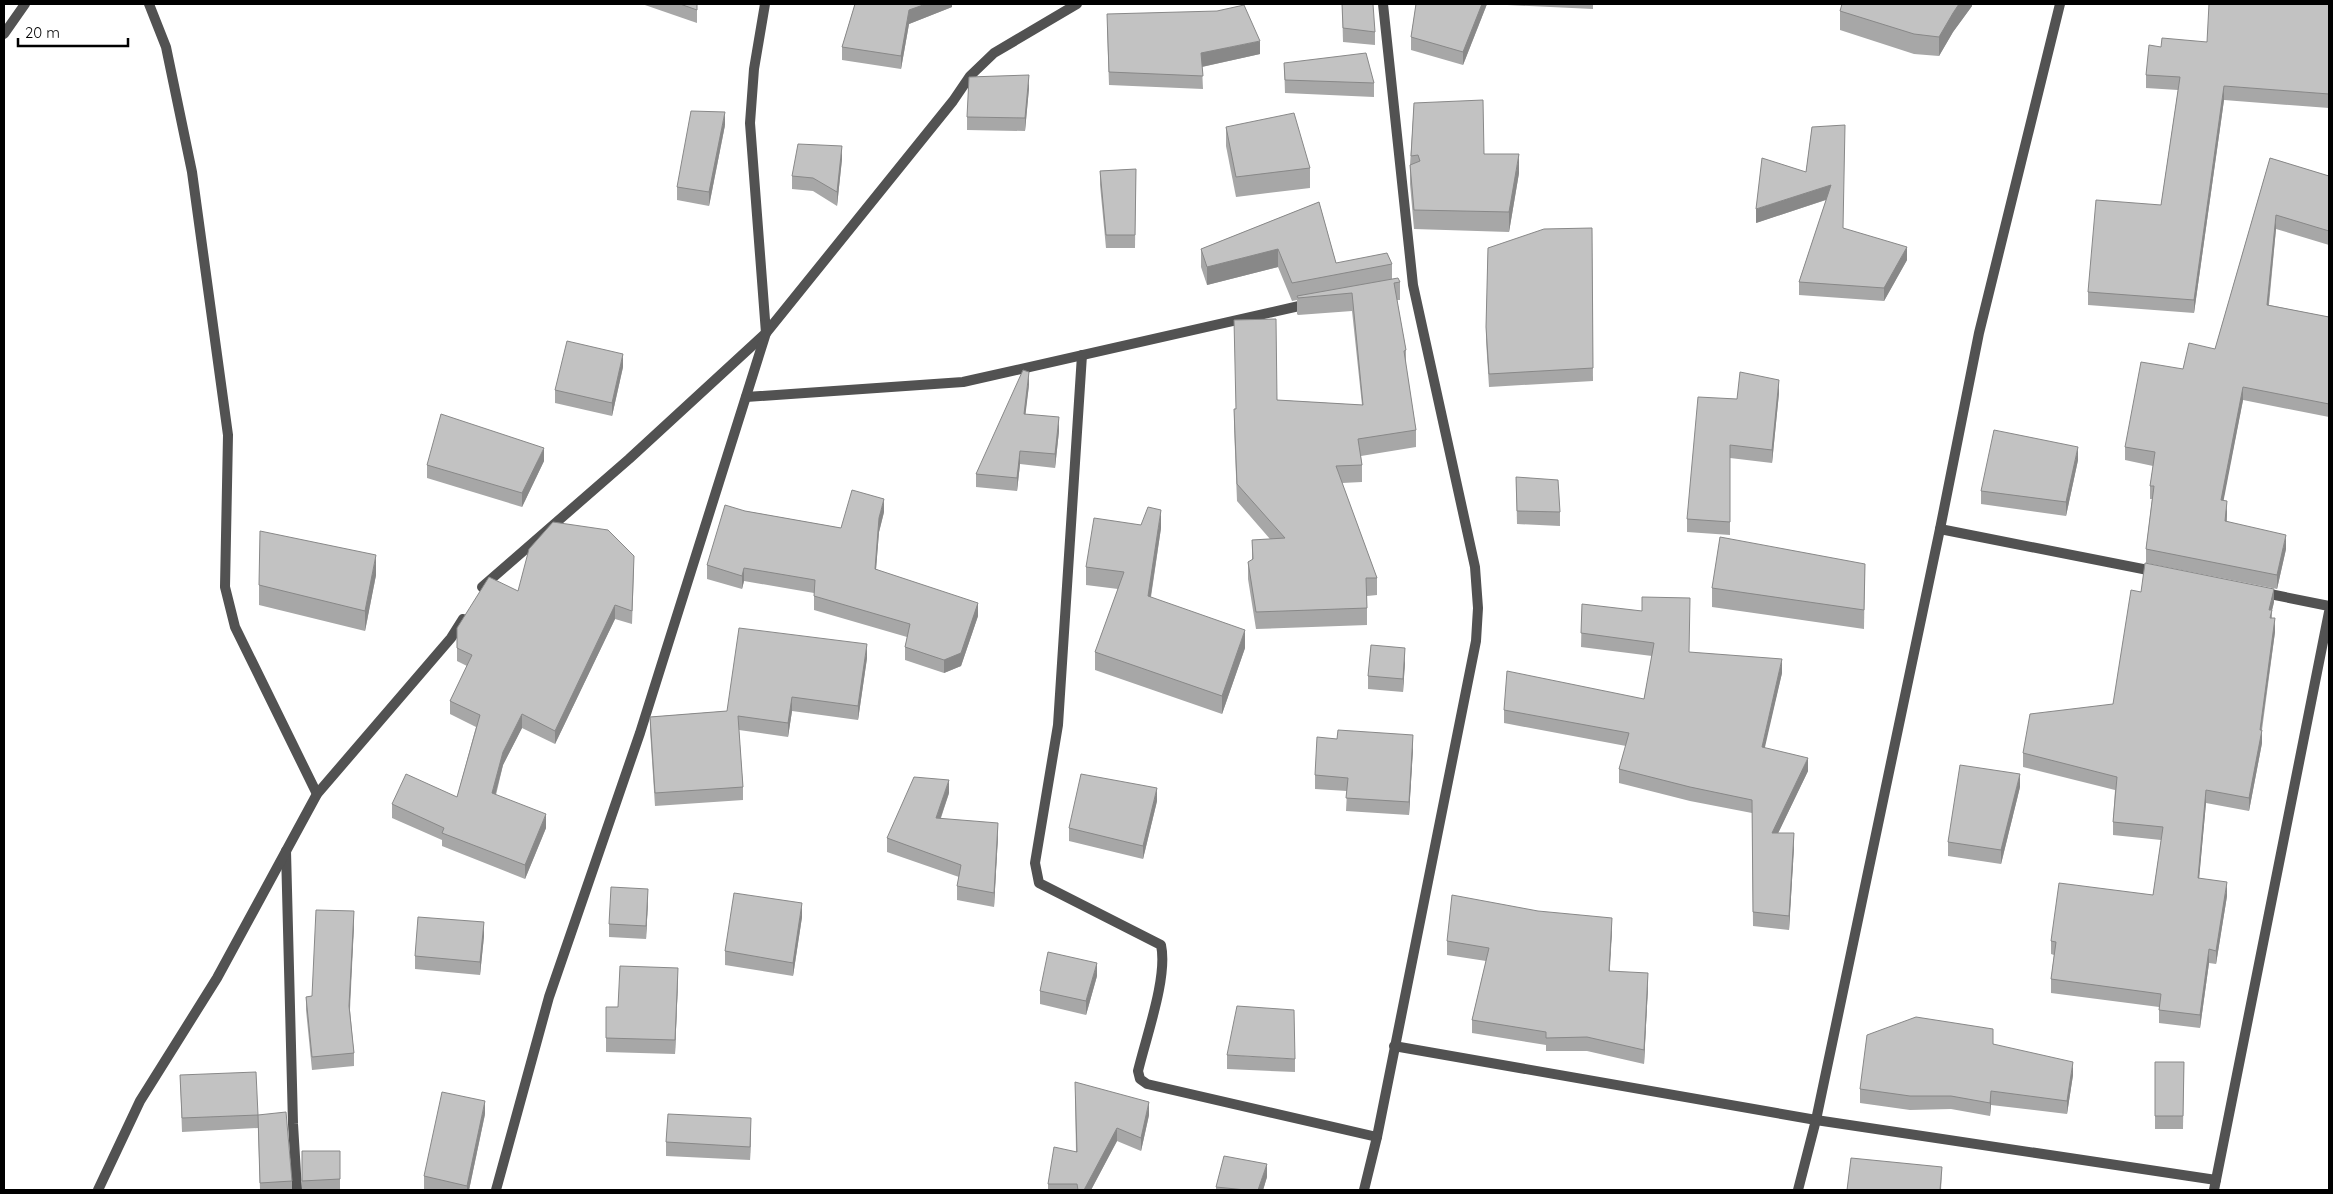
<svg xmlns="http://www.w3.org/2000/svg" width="2333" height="1194" font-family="Quicksand,sans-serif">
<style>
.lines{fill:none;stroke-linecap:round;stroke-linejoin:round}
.street{stroke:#525252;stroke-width:10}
.wall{fill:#a7a7a7}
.shaded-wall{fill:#888}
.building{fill:#c2c2c2;stroke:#888}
</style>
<rect width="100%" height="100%" fill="#fff"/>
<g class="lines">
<g class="street">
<path d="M 149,4 L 166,47 L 192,172 L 228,435 L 225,587 L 235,627 L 317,794"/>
<path d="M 4,34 L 25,4"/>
<path d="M 1082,355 L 1058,725 L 1035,863 L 1039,883 L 1161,945 C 1168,977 1146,1037 1138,1071 L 1140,1079 L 1147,1084 L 1377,1137"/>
<path d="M 746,397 L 963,382 L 1308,304"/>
<path d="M 1940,529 L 2158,572"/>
<path d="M 482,587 L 629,459 L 766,333 L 953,101 L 970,76 L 994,53 L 1077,4"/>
<path d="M 2260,592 L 2329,606"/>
<path d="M 286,851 L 293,1124 L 297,1190"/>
<path d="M 1394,1046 L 1816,1120 L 2216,1180"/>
<path d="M 98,1190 L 140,1101 L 217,978 L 317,794 L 451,638 L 463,619"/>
<path d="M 496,1190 L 549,997 L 640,733 L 766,333 L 750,123 L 754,69 L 765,4"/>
<path d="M 1364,1190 L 1377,1137 L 1476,641 L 1478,608 L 1475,567 L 1413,285 L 1383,4"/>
<path d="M 1798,1190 L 1816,1120 L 1940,529 L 1979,333 L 2060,4"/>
<path d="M 2214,1190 L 2329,612"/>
</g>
</g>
<g class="wall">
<path d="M 642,4 L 697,4 L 697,23 Z"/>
<path d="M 855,4 L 952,4 L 952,7 L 909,24 L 901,69 L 842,60 L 842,47 Z"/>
<path d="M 1342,4 L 1375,32 L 1375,45 L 1343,42 Z"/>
<path d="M 1416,4 L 1487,4 L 1463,65 L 1411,50 L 1411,37 Z"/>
<path d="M 1507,4 L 1593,4 L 1593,9 L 1507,5 Z"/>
<path d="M 1972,4 L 1972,6 L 1953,32 L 1939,56 L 1914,54 L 1840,30 L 1840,11 Z"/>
<path d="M 2329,4 L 2329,108 L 2224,100 L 2194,313 L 2088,305 L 2088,292 L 2161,205 L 2178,90 L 2146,88 L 2146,75 L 2161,47 L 2207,42 Z"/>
<path d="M 1107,27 L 1260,54 L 1202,67 L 1203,89 L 1109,85 Z"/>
<path d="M 1284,63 L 1374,83 L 1374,97 L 1285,93 Z"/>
<path d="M 1029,88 L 1025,131 L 967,130 L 967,117 Z"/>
<path d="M 1414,103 L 1484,154 L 1519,173 L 1509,232 L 1414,229 L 1410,184 L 1410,165 Z"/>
<path d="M 725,125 L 709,206 L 677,200 L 677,187 Z"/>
<path d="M 1226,127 L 1310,168 L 1310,188 L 1236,197 L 1226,146 Z"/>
<path d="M 1812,127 L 1843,228 L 1907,260 L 1884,301 L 1799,295 L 1799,282 L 1826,200 L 1756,223 L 1806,172 Z"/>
<path d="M 2270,158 L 2329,176 L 2329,245 L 2276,229 L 2269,305 L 2329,317 L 2329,417 L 2243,400 L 2223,500 L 2227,514 L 2227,521 L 2286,549 L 2277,589 L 2146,563 L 2146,549 L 2152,499 L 2150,499 L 2150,486 L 2153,466 L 2125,460 L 2125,447 L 2183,369 L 2215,349 Z"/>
<path d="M 842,159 L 837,206 L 813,191 L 792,189 L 792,176 Z"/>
<path d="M 1136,169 L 1135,248 L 1106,248 L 1100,185 L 1100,171 Z"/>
<path d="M 1319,202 L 1336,263 L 1392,264 L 1392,279 L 1400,282 L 1400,300 L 1397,300 L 1406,350 L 1406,366 L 1416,430 L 1416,447 L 1361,456 L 1362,465 L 1362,482 L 1342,483 L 1377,578 L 1377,595 L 1367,596 L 1367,625 L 1256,629 L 1248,579 L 1248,562 L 1252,560 L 1252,540 L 1270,539 L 1237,501 L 1234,426 L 1234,409 L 1277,400 L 1362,405 L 1352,311 L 1298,315 L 1297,314 L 1297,300 L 1292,301 L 1278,267 L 1207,285 L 1201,267 L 1201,249 Z"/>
<path d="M 1592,228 L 1593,381 L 1489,387 L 1486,340 L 1488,248 Z"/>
<path d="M 623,367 L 612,416 L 555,403 L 555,390 Z"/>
<path d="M 1029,385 L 1025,414 L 1059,431 L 1055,468 L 1020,464 L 1017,491 L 976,487 L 976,474 Z"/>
<path d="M 1779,393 L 1772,463 L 1730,458 L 1730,535 L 1687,532 L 1687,519 L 1737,399 Z"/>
<path d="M 2078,460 L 2066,516 L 1981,504 L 1981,491 Z"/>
<path d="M 544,461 L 522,507 L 427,478 L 427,465 Z"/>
<path d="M 1516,477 L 1560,512 L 1560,526 L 1517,524 Z"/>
<path d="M 745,511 L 841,528 L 884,512 L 879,532 L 876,569 L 978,616 L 961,666 L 944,673 L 905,660 L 905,647 L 907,637 L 814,610 L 814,593 L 744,581 L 742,589 L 707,579 L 707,565 Z"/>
<path d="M 1161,528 L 1151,597 L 1245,648 L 1222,714 L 1095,670 L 1095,652 L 1118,589 L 1086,585 L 1086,567 Z"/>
<path d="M 1865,564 L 1864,629 L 1712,607 L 1712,588 Z"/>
<path d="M 634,569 L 632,624 L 615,619 L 555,744 L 522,728 L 503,765 L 496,795 L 546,828 L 525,879 L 442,846 L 442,840 L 392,818 L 392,804 L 457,797 L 476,727 L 450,714 L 450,701 L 467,666 L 457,661 L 457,628 L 518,591 Z"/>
<path d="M 376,575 L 365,631 L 259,605 L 259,585 Z"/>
<path d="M 2141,592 L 2274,602 L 2272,610 L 2272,618 L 2275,632 L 2262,730 L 2262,743 L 2249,811 L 2206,803 L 2199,878 L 2227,896 L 2216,964 L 2209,963 L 2200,1028 L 2159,1023 L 2159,1007 L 2051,993 L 2051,979 L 2054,955 L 2051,954 L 2051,941 L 2153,895 L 2161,840 L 2113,835 L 2113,822 L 2115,790 L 2023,767 L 2023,753 L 2113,704 Z"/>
<path d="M 1582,604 L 1689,652 L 1782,673 L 1764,748 L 1808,771 L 1778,833 L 1794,847 L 1789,930 L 1753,926 L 1752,813 L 1690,801 L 1619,783 L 1619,769 L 1626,746 L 1504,723 L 1504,710 L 1644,699 L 1652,656 L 1581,647 Z"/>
<path d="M 867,658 L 858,720 L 792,711 L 788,737 L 739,730 L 743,787 L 743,800 L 655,806 L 650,730 L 650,717 L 727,711 Z"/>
<path d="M 1405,662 L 1403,692 L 1368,689 L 1368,676 Z"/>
<path d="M 1413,749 L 1409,815 L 1346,811 L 1347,791 L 1315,789 L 1315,775 Z"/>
<path d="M 2020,787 L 2001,864 L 1948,856 L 1948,842 Z"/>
<path d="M 949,793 L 941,818 L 998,836 L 994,907 L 957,900 L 957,886 L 959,877 L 887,852 L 887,838 Z"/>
<path d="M 1157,801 L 1143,859 L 1069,841 L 1069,828 Z"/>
<path d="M 648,902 L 646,939 L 609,937 L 609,924 Z"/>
<path d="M 802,917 L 793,976 L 725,965 L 725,951 Z"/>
<path d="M 354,925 L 350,1010 L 354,1053 L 354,1066 L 312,1070 L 306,1010 L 306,997 L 312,996 Z"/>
<path d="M 1612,931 L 1609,971 L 1648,987 L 1644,1064 L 1587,1051 L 1546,1051 L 1546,1045 L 1472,1033 L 1472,1020 L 1486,961 L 1447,955 L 1447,941 Z"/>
<path d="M 484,936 L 480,975 L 415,969 L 415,956 Z"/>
<path d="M 1097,976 L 1086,1015 L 1040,1004 L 1040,991 Z"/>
<path d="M 678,981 L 675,1054 L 606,1052 L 606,1007 L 618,1007 Z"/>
<path d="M 1993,1044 L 2073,1075 L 2067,1114 L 1991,1105 L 1990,1116 L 1951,1109 L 1910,1110 L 1860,1103 L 1860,1089 Z"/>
<path d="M 1227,1055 L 1295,1059 L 1295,1072 L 1227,1069 Z"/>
<path d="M 2155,1062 L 2184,1062 L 2183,1129 L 2155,1129 Z"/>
<path d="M 180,1075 L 258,1115 L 292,1181 L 292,1190 L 260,1190 L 258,1128 L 182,1132 Z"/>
<path d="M 1075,1096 L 1149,1115 L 1141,1151 L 1117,1141 L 1091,1190 L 1048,1190 L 1048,1184 L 1076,1152 Z"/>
<path d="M 485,1114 L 469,1190 L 424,1190 L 424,1176 Z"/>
<path d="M 751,1132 L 750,1160 L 666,1156 L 666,1142 Z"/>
<rect x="302" y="1151" width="38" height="39"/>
<path d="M 1267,1177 L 1263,1190 L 1216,1190 L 1216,1187 Z"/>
</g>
<g class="shaded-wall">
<path d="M 926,4 L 952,4 L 952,7 L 909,24 L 901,69 L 901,56 L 909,10 Z"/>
<path d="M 1482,4 L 1487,4 L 1463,65 L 1463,52 Z"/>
<path d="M 1959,4 L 1972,4 L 1972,6 L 1953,32 L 1939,56 L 1939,37 L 1953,13 Z"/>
<path d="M 1260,41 L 1260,54 L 1201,67 L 1201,53 Z"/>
<path d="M 1029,75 L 1029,88 L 1025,131 L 1025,118 Z"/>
<path d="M 2224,86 L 2224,100 L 2194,313 L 2194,300 Z"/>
<path d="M 725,112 L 725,125 L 709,206 L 709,192 Z"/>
<path d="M 842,146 L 842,159 L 837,206 L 837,192 Z"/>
<path d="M 1519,154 L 1519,173 L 1509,232 L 1509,212 Z"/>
<path d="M 1831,185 L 1831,198 L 1756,223 L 1756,209 Z"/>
<path d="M 2276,215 L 2276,229 L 2267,318 L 2267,305 Z"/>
<path d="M 1907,247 L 1907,260 L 1884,301 L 1884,288 Z"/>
<path d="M 1278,249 L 1278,267 L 1207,285 L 1207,267 Z"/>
<path d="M 623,354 L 623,367 L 612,416 L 612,403 Z"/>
<path d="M 1029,372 L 1029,385 L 1024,427 L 1024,414 Z"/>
<path d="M 1779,380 L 1779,393 L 1772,463 L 1772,450 Z"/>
<path d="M 2243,387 L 2243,400 L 2221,514 L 2221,500 Z"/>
<path d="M 1059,417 L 1059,431 L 1055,468 L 1055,454 Z"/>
<path d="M 2078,447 L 2078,460 L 2066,516 L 2066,502 Z"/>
<path d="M 544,448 L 544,461 L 522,507 L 522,493 Z"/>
<path d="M 1020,451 L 1020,464 L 1017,491 L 1017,478 Z"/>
<path d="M 884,499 L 884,512 L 879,532 L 875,582 L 875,569 L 879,518 Z"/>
<path d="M 2227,501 L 2227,514 L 2225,534 L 2225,521 Z"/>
<path d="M 1161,510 L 1161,528 L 1148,614 L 1148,596 Z"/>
<path d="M 2286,535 L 2286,549 L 2277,589 L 2277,575 Z"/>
<path d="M 376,555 L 376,575 L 365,631 L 365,611 Z"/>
<path d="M 744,568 L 744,581 L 742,589 L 742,576 Z"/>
<path d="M 2274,589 L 2274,602 L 2269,623 L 2269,610 Z"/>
<path d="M 978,603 L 978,616 L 961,666 L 944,673 L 944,660 Z"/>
<path d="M 615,605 L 615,619 L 555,744 L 555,731 Z"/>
<path d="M 2275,618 L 2275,632 L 2260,738 L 2262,730 L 2262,743 L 2249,811 L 2249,798 L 2260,730 Z"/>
<path d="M 1245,630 L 1245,648 L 1222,714 L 1222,696 Z"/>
<path d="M 867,644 L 867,658 L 858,720 L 858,706 Z"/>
<path d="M 1405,648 L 1405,662 L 1403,692 L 1403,679 Z"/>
<path d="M 1782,659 L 1782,673 L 1762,760 L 1762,747 Z"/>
<path d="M 792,697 L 792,711 L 788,737 L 788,723 Z"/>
<path d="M 522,714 L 522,728 L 503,765 L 492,807 L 492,793 L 503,752 Z"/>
<path d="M 1413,735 L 1413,749 L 1409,815 L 1409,802 Z"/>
<path d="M 1808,758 L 1808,771 L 1772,846 L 1772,833 Z"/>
<path d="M 2020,774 L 2020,787 L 2001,864 L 2001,850 Z"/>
<path d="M 949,780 L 949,793 L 936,831 L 936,818 Z"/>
<path d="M 1157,788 L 1157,801 L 1143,859 L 1143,846 Z"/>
<path d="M 2206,790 L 2206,803 L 2198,891 L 2198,878 Z"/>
<path d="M 546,814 L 546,828 L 525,879 L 525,865 Z"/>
<path d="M 998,823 L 998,836 L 994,907 L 994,893 Z"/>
<path d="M 1794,833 L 1794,847 L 1789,930 L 1789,916 Z"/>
<path d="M 2227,882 L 2227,896 L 2216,964 L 2216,951 Z"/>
<path d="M 648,889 L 648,902 L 646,939 L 646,926 Z"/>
<path d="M 802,903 L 802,917 L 793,976 L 793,963 Z"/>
<path d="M 354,911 L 354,925 L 349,1019 L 349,1006 Z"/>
<path d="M 1612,918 L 1612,931 L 1609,985 L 1609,971 Z"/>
<path d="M 484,922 L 484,936 L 480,975 L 480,962 Z"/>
<path d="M 2209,949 L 2209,963 L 2200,1028 L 2200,1015 Z"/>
<path d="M 1097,963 L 1097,976 L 1086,1015 L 1086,1001 Z"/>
<path d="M 678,968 L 678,981 L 675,1054 L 675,1040 Z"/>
<path d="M 1648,973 L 1648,987 L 1644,1064 L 1644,1050 Z"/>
<path d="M 2073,1062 L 2073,1075 L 2067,1114 L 2067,1101 Z"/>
<path d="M 1991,1091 L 1991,1105 L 1990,1116 L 1990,1103 Z"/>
<path d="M 485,1101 L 485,1114 L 469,1190 L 467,1190 L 467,1186 Z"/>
<path d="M 1149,1102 L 1149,1115 L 1141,1151 L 1141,1138 Z"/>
<path d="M 751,1118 L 751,1132 L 750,1160 L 750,1147 Z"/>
<path d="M 1117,1128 L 1117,1141 L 1091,1190 L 1084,1190 Z"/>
<path d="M 1267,1164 L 1267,1177 L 1263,1190 L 1258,1190 Z"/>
<path d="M 1942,1167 L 1941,1190 L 1940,1190 Z"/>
</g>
<g class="building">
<path d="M 680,4 L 697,4 L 697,10 Z"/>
<path d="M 855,4 L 926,4 L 909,10 L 901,56 L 842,47 Z"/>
<path d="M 1342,4 L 1373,4 L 1375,32 L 1343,28 Z"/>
<path d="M 1416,4 L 1482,4 L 1463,52 L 1411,37 Z"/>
<path d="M 1842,4 L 1959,4 L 1953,13 L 1939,37 L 1914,34 L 1840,11 Z"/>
<path d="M 2209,4 L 2329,4 L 2329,94 L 2224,86 L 2194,300 L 2088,292 L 2096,200 L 2161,205 L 2180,77 L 2146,75 L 2149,45 L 2161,47 L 2162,38 L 2207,42 Z"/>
<path d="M 1244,5 L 1260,41 L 1201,53 L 1203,76 L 1109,72 L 1107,14 L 1217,11 Z"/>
<path d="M 1366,53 L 1374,83 L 1285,80 L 1284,63 Z"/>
<path d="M 1029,75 L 1025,118 L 967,117 L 969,77 Z"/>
<path d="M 1483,100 L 1484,154 L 1519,154 L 1509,212 L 1414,210 L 1410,165 L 1420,161 L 1418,155 L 1411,156 L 1414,103 Z"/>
<path d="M 691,111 L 725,112 L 709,192 L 677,187 Z"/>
<path d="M 1294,113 L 1310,168 L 1236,177 L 1226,127 Z"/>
<path d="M 1845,125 L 1843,228 L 1907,247 L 1884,288 L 1799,282 L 1831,185 L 1756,209 L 1762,158 L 1806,172 L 1812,127 Z"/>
<path d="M 798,144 L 842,146 L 837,192 L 813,178 L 792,176 Z"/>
<path d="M 2270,158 L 2329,176 L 2329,231 L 2276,215 L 2267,305 L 2329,317 L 2329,404 L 2243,387 L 2221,500 L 2227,501 L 2225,521 L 2286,535 L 2277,575 L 2146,549 L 2154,486 L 2150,486 L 2155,452 L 2125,447 L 2141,362 L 2183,369 L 2189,343 L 2215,349 Z"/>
<path d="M 1136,169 L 1135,235 L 1106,235 L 1100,171 Z"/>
<path d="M 1319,202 L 1336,263 L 1387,253 L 1392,264 L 1292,283 L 1278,249 L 1207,267 L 1201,249 Z"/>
<path d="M 1592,228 L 1593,368 L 1489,374 L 1486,327 L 1488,248 L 1544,229 Z"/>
<path d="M 1398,278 L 1400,282 L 1394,283 L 1406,350 L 1404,351 L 1416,430 L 1358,439 L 1362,465 L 1336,466 L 1377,578 L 1366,578 L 1367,608 L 1256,612 L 1248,562 L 1253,559 L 1252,540 L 1285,538 L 1237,484 L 1234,409 L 1236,409 L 1234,320 L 1276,319 L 1277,400 L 1363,405 L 1352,293 L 1298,298 L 1297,296 Z"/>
<path d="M 567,341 L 623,354 L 612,403 L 555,390 Z"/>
<path d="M 1023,370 L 1029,372 L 1024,414 L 1059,417 L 1055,454 L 1020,451 L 1017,478 L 976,474 Z"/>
<path d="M 1740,372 L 1779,380 L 1772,450 L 1730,445 L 1730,522 L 1687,519 L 1698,397 L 1737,399 Z"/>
<path d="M 441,414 L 544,448 L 522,493 L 427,465 Z"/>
<path d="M 1994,430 L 2078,447 L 2066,502 L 1981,491 Z"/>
<path d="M 1516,477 L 1558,480 L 1560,512 L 1517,511 Z"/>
<path d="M 852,490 L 884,499 L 879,518 L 875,569 L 978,603 L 961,653 L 944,660 L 905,647 L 910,624 L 814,596 L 815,580 L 744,568 L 742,576 L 707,565 L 725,505 L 745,511 L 841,528 Z"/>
<path d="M 1148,507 L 1161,510 L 1148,596 L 1245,630 L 1222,696 L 1095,652 L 1124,572 L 1086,567 L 1094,518 L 1141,525 Z"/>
<path d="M 553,522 L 608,530 L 634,556 L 632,611 L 615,605 L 555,731 L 522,714 L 503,752 L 492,793 L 546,814 L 525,865 L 442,833 L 444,828 L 392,804 L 406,774 L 457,797 L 480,715 L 450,701 L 472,655 L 457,648 L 457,628 L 489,577 L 518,591 L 529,549 Z"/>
<path d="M 260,531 L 376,555 L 365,611 L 259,585 Z"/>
<path d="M 1720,537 L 1865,564 L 1864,610 L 1712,588 Z"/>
<path d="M 2145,563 L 2274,589 L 2269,610 L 2272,610 L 2270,618 L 2275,618 L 2260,730 L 2262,730 L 2249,798 L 2206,790 L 2198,878 L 2227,882 L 2216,951 L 2209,949 L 2200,1015 L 2159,1010 L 2161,994 L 2051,979 L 2056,942 L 2051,941 L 2059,883 L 2153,895 L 2163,827 L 2113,822 L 2117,777 L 2023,753 L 2030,714 L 2113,704 L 2131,590 L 2141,592 Z"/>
<path d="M 1642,597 L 1690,598 L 1689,652 L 1782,659 L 1762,747 L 1808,758 L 1772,833 L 1794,833 L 1789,916 L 1753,912 L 1752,800 L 1690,787 L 1619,769 L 1629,733 L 1504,710 L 1507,671 L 1644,699 L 1654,643 L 1581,633 L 1582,604 L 1642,611 Z"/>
<path d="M 739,628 L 867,644 L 858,706 L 792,697 L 788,723 L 738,716 L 743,787 L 655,793 L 650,717 L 727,711 Z"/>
<path d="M 1371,645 L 1405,648 L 1403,679 L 1368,676 Z"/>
<path d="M 1338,730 L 1413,735 L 1409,802 L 1346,798 L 1348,778 L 1315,775 L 1317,737 L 1337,739 Z"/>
<path d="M 1960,765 L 2020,774 L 2001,850 L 1948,842 Z"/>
<path d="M 1081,774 L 1157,788 L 1143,846 L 1069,828 Z"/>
<path d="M 914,777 L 949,780 L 936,818 L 998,823 L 994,893 L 957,886 L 961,865 L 887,838 Z"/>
<path d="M 611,887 L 648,889 L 646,926 L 609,924 Z"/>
<path d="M 734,893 L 802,903 L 793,963 L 725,951 Z"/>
<path d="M 1452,895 L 1538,911 L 1612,918 L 1609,971 L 1648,973 L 1644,1050 L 1587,1037 L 1546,1038 L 1546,1032 L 1472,1020 L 1489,948 L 1447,941 Z"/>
<path d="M 316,910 L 354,911 L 349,1006 L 354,1053 L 312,1057 L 306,997 L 312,996 Z"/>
<path d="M 418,917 L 484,922 L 480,962 L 415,956 Z"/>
<path d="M 1048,952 L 1097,963 L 1086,1001 L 1040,991 Z"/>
<path d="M 620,966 L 678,968 L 675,1040 L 606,1038 L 606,1007 L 618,1007 Z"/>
<path d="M 1237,1006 L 1294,1010 L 1295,1059 L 1227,1055 Z"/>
<path d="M 1916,1017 L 1993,1029 L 1993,1044 L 2073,1062 L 2067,1101 L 1991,1091 L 1990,1103 L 1951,1096 L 1910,1096 L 1860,1089 L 1867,1035 Z"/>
<path d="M 2155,1062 L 2184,1062 L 2183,1116 L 2155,1116 Z"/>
<path d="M 256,1072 L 258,1115 L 182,1118 L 180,1075 Z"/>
<path d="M 1075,1082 L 1149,1102 L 1141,1138 L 1117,1128 L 1084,1190 L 1078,1190 L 1077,1184 L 1048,1184 L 1054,1147 L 1077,1152 Z"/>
<path d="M 442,1092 L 485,1101 L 467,1186 L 424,1176 Z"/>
<path d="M 286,1112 L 292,1181 L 260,1183 L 258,1115 Z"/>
<path d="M 668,1114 L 751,1118 L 750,1147 L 666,1142 Z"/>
<path d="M 302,1151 L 340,1151 L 340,1179 L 302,1181 Z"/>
<path d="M 1224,1156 L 1267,1164 L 1258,1190 L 1246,1190 L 1216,1187 Z"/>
<path d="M 1851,1158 L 1942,1167 L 1940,1190 L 1847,1190 Z"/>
</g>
<rect width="2333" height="1194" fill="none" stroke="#000000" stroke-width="10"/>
<path d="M18 38v8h110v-8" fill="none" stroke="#000000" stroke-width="2.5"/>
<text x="25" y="38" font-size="15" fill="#000000" stroke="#ffffff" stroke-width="4" paint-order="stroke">20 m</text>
</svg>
